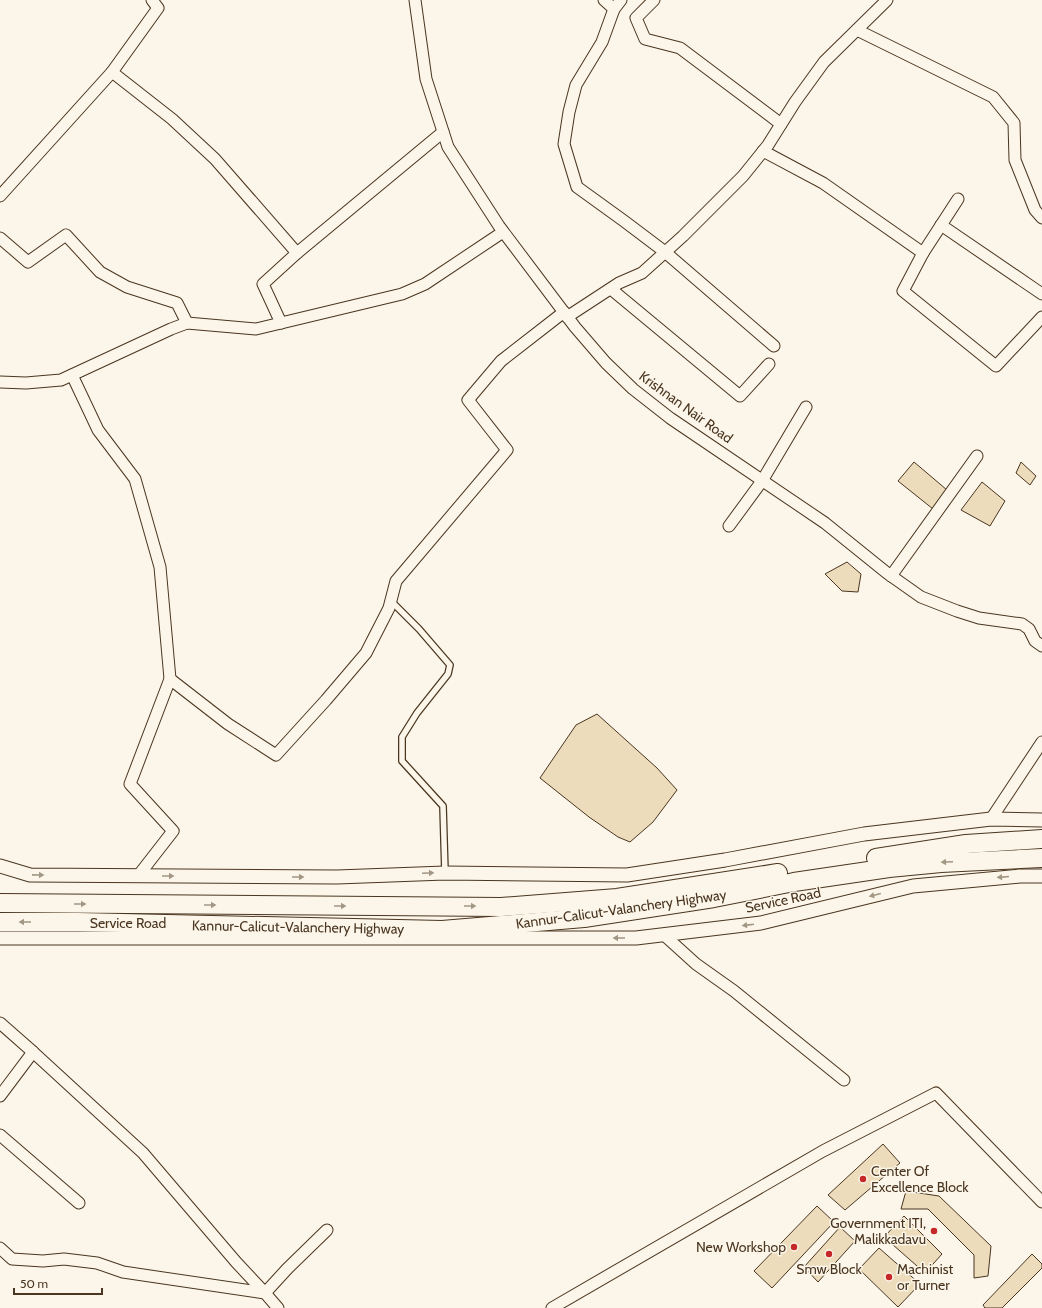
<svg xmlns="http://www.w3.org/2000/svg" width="1042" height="1308" font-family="Cabin,sans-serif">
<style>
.building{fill:#ecdcbc;stroke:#4a3520}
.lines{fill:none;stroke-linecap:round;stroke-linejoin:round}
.service-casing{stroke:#4a3520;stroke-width:8}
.minor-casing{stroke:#4a3520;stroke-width:13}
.tertiary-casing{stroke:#4a3520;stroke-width:15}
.trunk-casing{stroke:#4a3520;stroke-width:20}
.service{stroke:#fbf6e9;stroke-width:5.5}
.minor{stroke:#fbf6e9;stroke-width:11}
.tertiary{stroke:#fbf6e9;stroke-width:13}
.trunk{stroke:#fbf6e9;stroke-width:18}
.oneway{fill:#a29684}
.poi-dot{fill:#c62828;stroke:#fbf6e9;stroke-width:1.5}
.labels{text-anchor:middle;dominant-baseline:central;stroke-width:3;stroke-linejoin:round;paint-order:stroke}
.street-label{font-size:14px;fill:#4a3520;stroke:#fbf6e9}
.poi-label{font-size:14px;fill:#4a3520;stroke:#fbf6e9;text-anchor:start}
</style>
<rect width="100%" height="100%" fill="#fbf6e9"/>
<g class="building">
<path d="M 914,462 L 947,490 L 933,509 L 898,481 Z"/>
<path d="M 1021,462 L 1036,476 L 1030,485 L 1016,473 Z"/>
<path d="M 982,482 L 1005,501 L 990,526 L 961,510 Z"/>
<path d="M 847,562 L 861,574 L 858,592 L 842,591 L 825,574 Z"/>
<path d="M 597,714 L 657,768 L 677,790 L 653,822 L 630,842 L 618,837 L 589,817 L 540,778 L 576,725 Z"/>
<path d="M 883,1144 L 900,1163 L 845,1210 L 828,1195 Z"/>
<path d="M 906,1191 L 939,1196 L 991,1246 L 988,1276 L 974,1278 L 974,1255 L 928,1209 L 901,1209 Z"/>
<path d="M 817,1206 L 834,1222 L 772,1288 L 754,1271 Z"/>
<path d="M 904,1216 L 942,1254 L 925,1273 L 884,1237 Z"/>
<path d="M 840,1227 L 855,1241 L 818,1282 L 804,1267 Z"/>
<path d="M 879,1248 L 920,1284 L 898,1307 L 859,1269 Z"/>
<path d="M 1032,1254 L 1042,1264 L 1042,1268 L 1002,1308 L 985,1308 L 983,1305 Z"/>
</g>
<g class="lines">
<g class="service-casing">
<path id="service" d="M 391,601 L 419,629 L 450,665 L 448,674 L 417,713 L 402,737 L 402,761 L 443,806 L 445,873"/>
</g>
<g class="minor-casing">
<g id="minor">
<path d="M 152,0 L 158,8 L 112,72 L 172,119 L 215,159 L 297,253"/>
<path d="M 415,0 L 426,79 L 448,147 L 499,226 L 575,327 L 606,363 L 633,389 L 670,418 L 825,523 L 887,573 L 921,597 L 957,611 L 979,618 L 1022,624 L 1029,629 L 1035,641 L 1042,646"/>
<path d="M 604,0 L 614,9 L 621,0"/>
<path d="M 654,0 L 636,18 L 645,39 L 680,48 L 781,124"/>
<path d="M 614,9 L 602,42 L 576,85 L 569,112 L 564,144 L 577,187 L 624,221 L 665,252 L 774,346"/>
<path d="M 857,30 L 993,97 L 1014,123 L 1015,160 L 1035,210 L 1042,218"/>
<path d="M 763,151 L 823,183 L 923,253 L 958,199"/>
<path d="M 0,196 L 112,72"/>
<path d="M 941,225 L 1042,294"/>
<path d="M 0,238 L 28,262 L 66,235 L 100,272 L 127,287 L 177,303 L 187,323"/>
<path d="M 923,253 L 903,291 L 996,366 L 1042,317"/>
<path d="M 611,289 L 740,396 L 769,364"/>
<path d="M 567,317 L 619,283 L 642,273 L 683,236 L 743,176 L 768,145 L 795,102 L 824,62 L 887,0"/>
<path d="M 281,323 L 263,284 L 297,253 L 443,132"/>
<path d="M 72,375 L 98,430 L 135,479 L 160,567 L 170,679"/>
<path d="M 0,382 L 26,383 L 61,380 L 171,329 L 187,323 L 256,329 L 402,294 L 425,284 L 503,232"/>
<path d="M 729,526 L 762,481 L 806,407"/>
<path d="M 891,576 L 977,456"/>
<path d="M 991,819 L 1042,742"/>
<path d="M 138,876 L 173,831 L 130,784 L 170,679 L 228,724 L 276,755 L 326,700 L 366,653 L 389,608 L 396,581 L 507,450 L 468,400 L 501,361 L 564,312"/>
<path d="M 664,935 L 696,964 L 734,991 L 844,1080"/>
<path d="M 0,1023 L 33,1052"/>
<path d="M 0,1096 L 33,1052 L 143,1153 L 236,1262 L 265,1293 L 287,1269 L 327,1230"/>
<path d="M 0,1135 L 79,1203"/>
<path d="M 0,1248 L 12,1259 L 43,1261 L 64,1259 L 97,1263 L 123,1272 L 265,1293 L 278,1308"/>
<path d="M 552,1308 L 823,1151 L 936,1093 L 1042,1202"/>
</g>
</g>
<g class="tertiary-casing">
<g id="tertiary">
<path d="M 0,866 L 30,875 L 337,877 L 445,873 L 627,875 L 725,860 L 864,834 L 991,819 L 1042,820"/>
<path d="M 0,938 L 636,938 L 761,923 L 913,886 L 1020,876 L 1042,876"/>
</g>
</g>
<g class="trunk-casing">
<g id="trunk">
<path d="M 876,858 L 966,844 L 1042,839"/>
<path d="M 0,903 L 501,907 L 617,898 L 778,873"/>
<path d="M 0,922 L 78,922 L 442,930 L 584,918 L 714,898 L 794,882 L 889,868 L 941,863 L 1042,858"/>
</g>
</g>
<use href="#service" class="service"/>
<use href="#minor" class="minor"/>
<use href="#tertiary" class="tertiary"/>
<use href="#trunk" class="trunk"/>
</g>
<defs><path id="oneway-solid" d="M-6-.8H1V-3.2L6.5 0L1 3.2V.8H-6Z"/></defs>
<g class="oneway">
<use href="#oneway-solid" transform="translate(947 862) rotate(177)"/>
<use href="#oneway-solid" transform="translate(428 873) rotate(-2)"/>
<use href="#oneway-solid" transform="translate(38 875) rotate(1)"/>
<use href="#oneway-solid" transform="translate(168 876)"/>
<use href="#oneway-solid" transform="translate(298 877)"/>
<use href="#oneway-solid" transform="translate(1003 877) rotate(175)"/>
<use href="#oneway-solid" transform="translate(875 895) rotate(166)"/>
<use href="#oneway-solid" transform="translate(80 904)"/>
<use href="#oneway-solid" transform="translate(210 905)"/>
<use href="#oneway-solid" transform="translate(340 906)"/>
<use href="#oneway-solid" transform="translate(470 906)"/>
<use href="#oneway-solid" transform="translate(25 922) rotate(-180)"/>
<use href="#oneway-solid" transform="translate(748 925) rotate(173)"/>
<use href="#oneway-solid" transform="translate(619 938) rotate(180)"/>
</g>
<g class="poi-dot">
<circle cx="863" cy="1179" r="4"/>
<circle cx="934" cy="1231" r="4"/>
<circle cx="794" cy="1247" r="4"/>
<circle cx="829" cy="1254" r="4"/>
<circle cx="889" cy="1277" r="4"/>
</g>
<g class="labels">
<g class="street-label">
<text transform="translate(686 407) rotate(36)">Krishnan Nair Road</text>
<text transform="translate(783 900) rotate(-12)">Service Road</text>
<text transform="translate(621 909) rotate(-8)">Kannur-Calicut-Valanchery Highway</text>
<text x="128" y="923">Service Road</text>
<text transform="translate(298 927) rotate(1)">Kannur-Calicut-Valanchery Highway</text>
</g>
<g class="poi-label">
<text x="871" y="1171">Center Of<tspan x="871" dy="16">Excellence Block</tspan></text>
<text x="926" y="1223" text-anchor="end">Government ITI,<tspan x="926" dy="16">Malikkadavu</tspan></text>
<text x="786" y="1247" text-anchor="end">New Workshop</text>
<text x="829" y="1269" text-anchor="middle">Smw Block</text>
<text x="897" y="1269">Machinist<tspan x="897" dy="16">or Turner</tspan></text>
</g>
</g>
<path d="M14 1288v6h88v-6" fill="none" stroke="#4a3520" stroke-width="2"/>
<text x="20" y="1288" font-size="12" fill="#4a3520" stroke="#fbf6e9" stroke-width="3" paint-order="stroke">50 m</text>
</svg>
